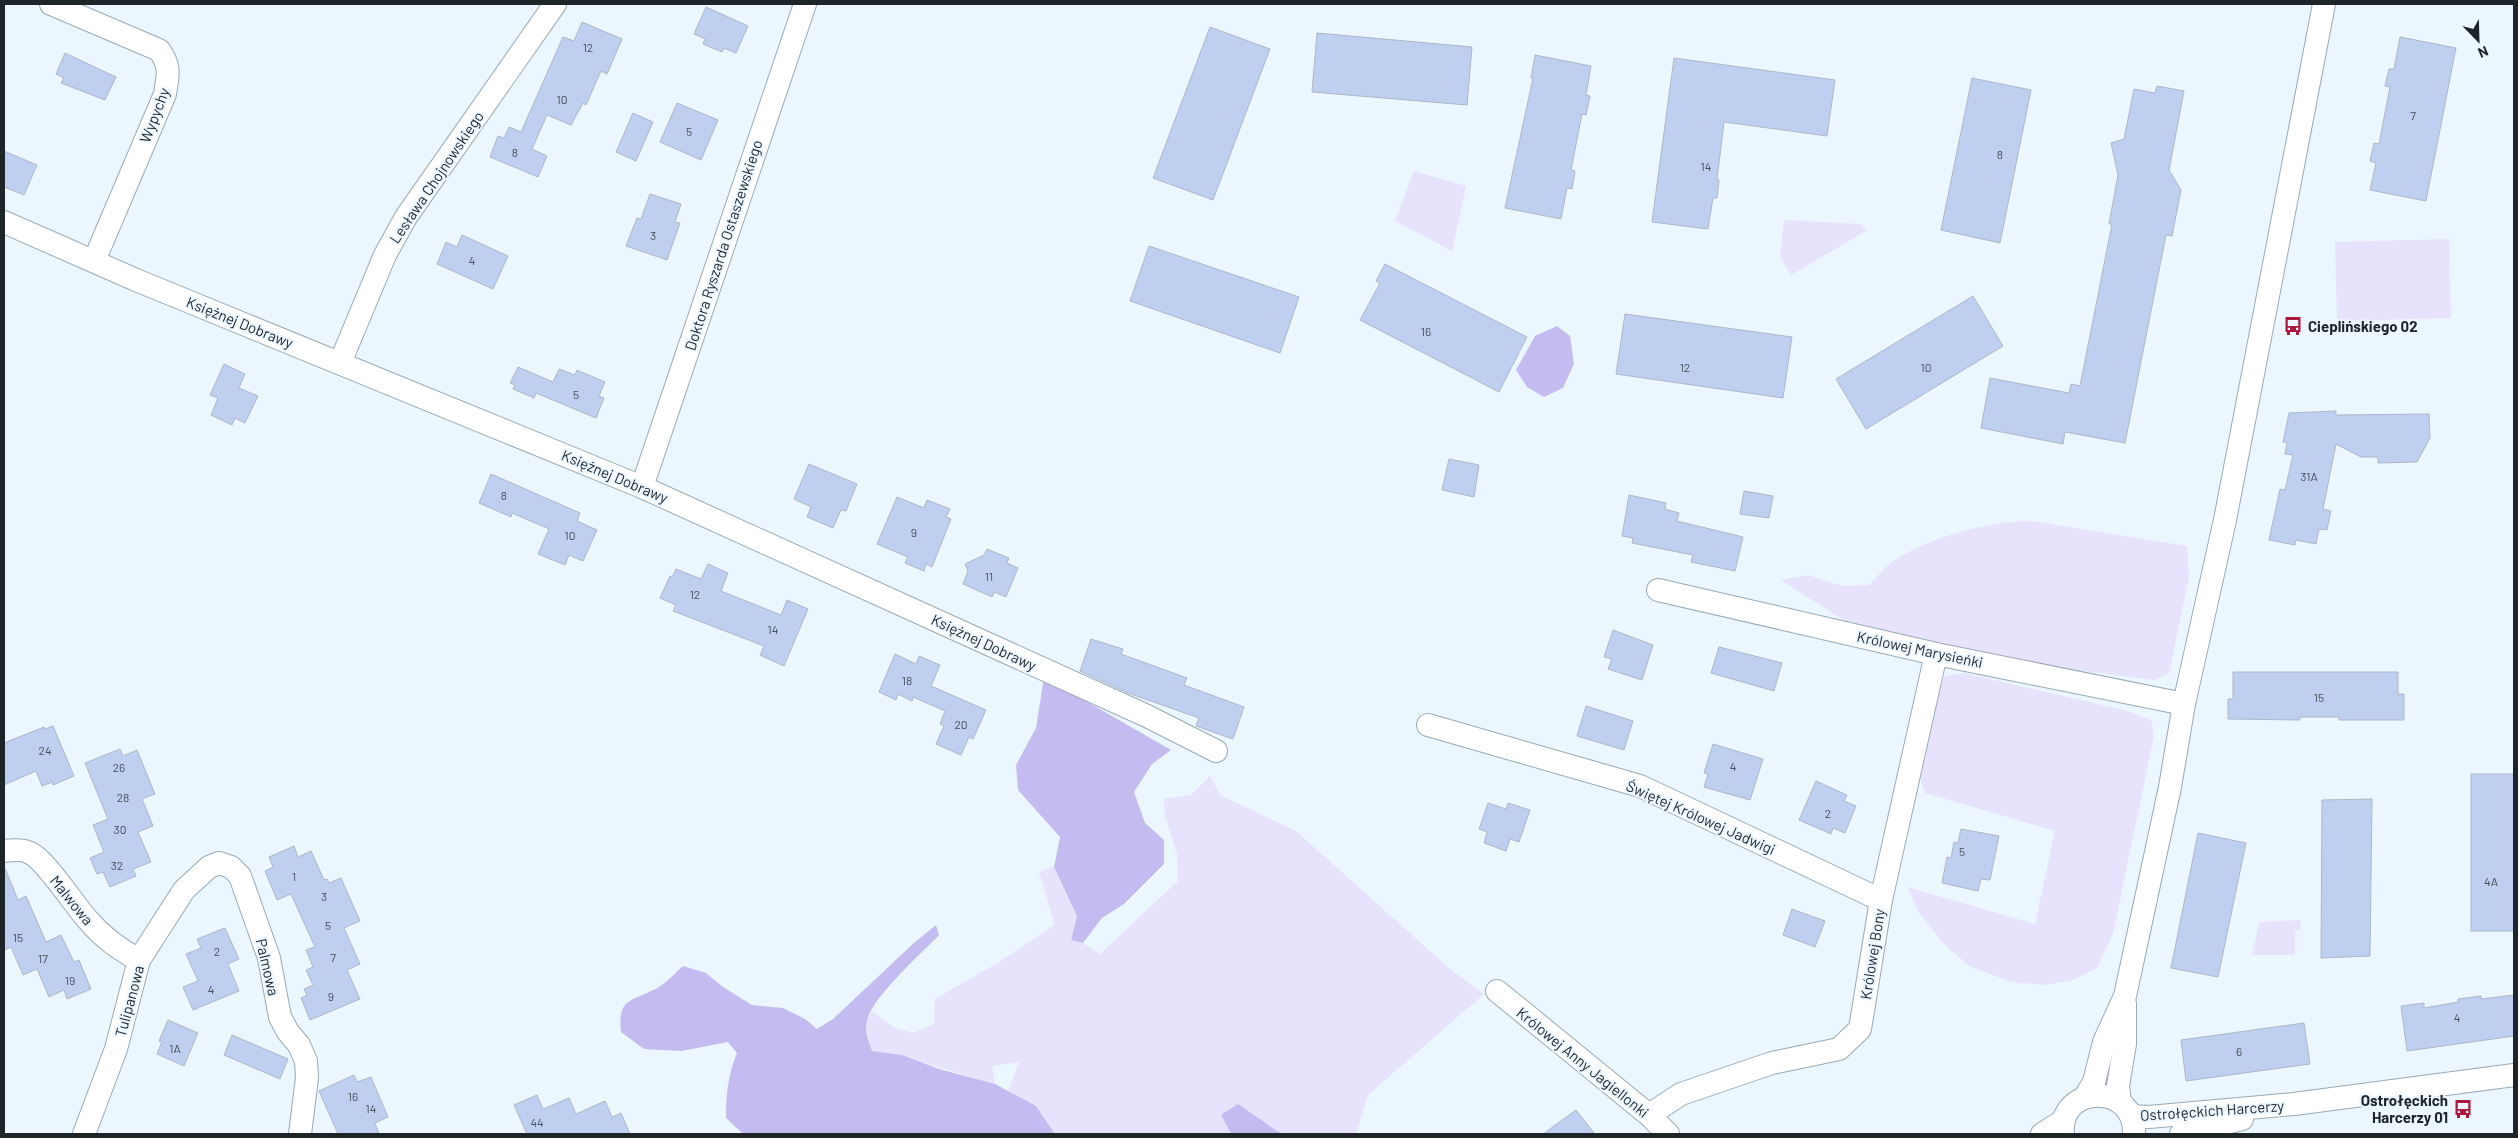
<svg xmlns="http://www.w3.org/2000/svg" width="2518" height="1138" font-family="Barlow,sans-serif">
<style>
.green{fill:#e7e3fc}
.forest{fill:#c4bcf1}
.building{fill:#becff0;stroke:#aeb7c8}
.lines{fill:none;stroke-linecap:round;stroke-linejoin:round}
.street-casing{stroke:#99aab6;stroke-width:24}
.street{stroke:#fff;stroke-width:22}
.labels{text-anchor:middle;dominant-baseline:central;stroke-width:4;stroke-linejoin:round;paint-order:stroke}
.number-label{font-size:12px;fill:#46505b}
.street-label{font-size:15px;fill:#1e2529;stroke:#ebf6fe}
.poi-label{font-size:15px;font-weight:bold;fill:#1e2529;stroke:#ebf6fe;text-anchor:start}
</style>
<rect width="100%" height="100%" fill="#ebf6fe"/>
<g class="green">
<path d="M 1414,171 L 1466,186 L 1452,251 L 1395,221 Z"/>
<path d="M 1784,220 L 1861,224 L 1866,231 L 1791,275 L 1780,257 Z"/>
<path d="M 2449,239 L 2451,318 L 2337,321 L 2335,242 Z"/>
<path d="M 2030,521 L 2187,546 L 2189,577 L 2169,673 L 2155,680 L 1952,655 L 1859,630 L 1781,580 L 1808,575 L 1842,586 L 1869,585 C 1876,578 1883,569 1891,563 C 1927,537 1987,522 2030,521 Z"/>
<path d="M 1964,673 L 2127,711 L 2151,720 L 2154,736 L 2113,933 L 2097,968 L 2073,980 L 2045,985 L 2012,982 L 1971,967 L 1947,947 L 1919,913 L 1907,887 L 2035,924 L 2055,831 L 1925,793 L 1918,770 L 1936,691 L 1945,676 Z"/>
<path d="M 1210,776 L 1220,795 L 1296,831 L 1451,970 L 1484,994 L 1368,1095 L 1356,1134 L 1283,1134 L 1221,1115 L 1231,1134 L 1055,1134 L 1036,1106 L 1008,1092 L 1019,1062 L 992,1066 L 995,1084 C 954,1073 914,1057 872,1051 C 868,1036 863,1025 871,1011 L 895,1028 L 913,1033 L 934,1024 L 935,999 L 999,962 L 1055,925 L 1039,872 L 1054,867 L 1077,916 L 1071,940 L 1083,943 L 1100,954 L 1178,881 L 1177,854 L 1165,816 L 1164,799 L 1191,795 Z"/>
<path d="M 2300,920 L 2301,929 L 2295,931 L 2295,955 L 2252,955 L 2259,922 Z"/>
</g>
<g class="forest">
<path d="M 1557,326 L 1570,336 L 1574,364 L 1563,388 L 1544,397 L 1527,387 L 1516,370 L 1535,336 Z"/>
<path d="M 1044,677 L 1171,750 L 1152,764 L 1134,792 L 1145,823 L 1164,840 L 1164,864 L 1124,904 L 1102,918 L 1083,943 L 1071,940 L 1077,916 L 1054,867 L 1060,837 L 1018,790 L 1016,765 L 1036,728 Z"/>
<path d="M 936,925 L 939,935 C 921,954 871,998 867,1021 C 864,1031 869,1041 872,1051 L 902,1055 L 939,1069 L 995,1084 L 1036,1106 L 1055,1134 L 743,1134 L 726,1118 C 726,1095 728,1074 737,1053 L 728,1042 L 681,1051 L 644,1049 L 621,1032 C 617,996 633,1002 659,987 C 667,982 675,973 683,966 L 706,973 L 723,987 L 752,1005 L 783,1008 L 805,1019 L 817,1029 L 833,1019 L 915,942 Z"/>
<path d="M 1238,1104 L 1277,1131 L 1283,1134 L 1231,1134 L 1221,1115 Z"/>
</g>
<g class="building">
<path d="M 706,7 L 748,26 L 736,53 L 724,48 L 722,52 L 703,44 L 705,39 L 694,34 Z"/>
<path d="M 582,22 L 622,39 L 607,74 L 601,71 L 586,105 L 583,103 L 571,125 L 547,115 L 532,149 L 547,156 L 538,177 L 490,157 L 498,136 L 504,138 L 509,127 L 521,132 L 563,37 L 574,41 Z"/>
<path d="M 1210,27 L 1270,49 L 1213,200 L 1153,178 Z"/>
<path d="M 1317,33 L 1472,47 L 1467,105 L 1312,92 Z"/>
<path d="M 2400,37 L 2456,48 L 2426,201 L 2370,190 L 2376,163 L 2370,161 L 2374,143 L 2379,144 L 2390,87 L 2385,86 L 2389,69 L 2394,69 Z"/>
<path d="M 65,53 L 116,77 L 105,100 L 61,83 L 64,78 L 56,74 Z"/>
<path d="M 1535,55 L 1591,66 L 1586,95 L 1590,96 L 1586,115 L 1582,114 L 1571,170 L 1575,171 L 1572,189 L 1567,188 L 1561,219 L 1505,208 L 1533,78 L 1531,78 Z"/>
<path d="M 1674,58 L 1835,80 L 1827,136 L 1724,122 L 1717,179 L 1719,180 L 1717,198 L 1713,198 L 1708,229 L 1652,222 Z"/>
<path d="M 1972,78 L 2031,90 L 2000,243 L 1941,230 Z"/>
<path d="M 2157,86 L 2184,91 L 2169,170 L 2181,190 L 2172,236 L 2166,235 L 2125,443 L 2065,432 L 2063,444 L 1981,428 L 1990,378 L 2069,393 L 2071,384 L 2080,386 L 2112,224 L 2109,224 L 2118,175 L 2111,143 L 2124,139 L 2134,89 L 2155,93 Z"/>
<path d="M 677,103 L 718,120 L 701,160 L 660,142 Z"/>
<path d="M 633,113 L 653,122 L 636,161 L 616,152 Z"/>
<path d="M 4,151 L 37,165 L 24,195 L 4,187 Z"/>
<path d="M 650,194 L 681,204 L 675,222 L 680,223 L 667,260 L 626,246 L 637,218 L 641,219 Z"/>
<path d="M 462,235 L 508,256 L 493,289 L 437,264 L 446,242 L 457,247 Z"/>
<path d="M 1149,246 L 1299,297 L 1280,353 L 1130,301 Z"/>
<path d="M 1385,264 L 1527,337 L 1499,392 L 1360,320 L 1380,283 L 1376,281 Z"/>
<path d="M 1973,296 L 2003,346 L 1866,429 L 1836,379 Z"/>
<path d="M 1625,314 L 1792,337 L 1783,398 L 1616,374 Z"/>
<path d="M 224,364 L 245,374 L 239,388 L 258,396 L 245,423 L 235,418 L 232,425 L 211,415 L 218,398 L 210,395 Z"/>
<path d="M 518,367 L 553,382 L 559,369 L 575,375 L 577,370 L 605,382 L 599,396 L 604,398 L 596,418 L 536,393 L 534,398 L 513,389 L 515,385 L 510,383 Z"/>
<path d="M 2336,411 L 2336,415 L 2429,414 L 2430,438 L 2417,462 L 2378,463 L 2378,457 L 2361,457 L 2336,444 L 2323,509 L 2331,511 L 2327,530 L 2319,529 L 2316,544 L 2296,540 L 2295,545 L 2269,540 L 2280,489 L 2285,490 L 2293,455 L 2285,454 L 2287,443 L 2283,442 L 2289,413 Z"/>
<path d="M 1449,459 L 1479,465 L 1474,497 L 1442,490 Z"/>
<path d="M 809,464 L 857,484 L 846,511 L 841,510 L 833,528 L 807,517 L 811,507 L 794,499 Z"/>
<path d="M 491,474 L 580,513 L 577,521 L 597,530 L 583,561 L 569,555 L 565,565 L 538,554 L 549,529 L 512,513 L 511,517 L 479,503 Z"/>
<path d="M 1744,491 L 1773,496 L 1769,518 L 1740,514 Z"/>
<path d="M 1629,495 L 1666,503 L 1665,509 L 1679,513 L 1677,521 L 1743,537 L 1735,571 L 1691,562 L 1693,555 L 1632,543 L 1633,538 L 1622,536 Z"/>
<path d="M 897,497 L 924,508 L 927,500 L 950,509 L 946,517 L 951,519 L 932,567 L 926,564 L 924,571 L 905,563 L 908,557 L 877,544 Z"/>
<path d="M 987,549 L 1009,558 L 1007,563 L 1018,568 L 1006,597 L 994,592 L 992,597 L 963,584 L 968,571 L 965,564 L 984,555 Z"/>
<path d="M 708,564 L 728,573 L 721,591 L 781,615 L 787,600 L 808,609 L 784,666 L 760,655 L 764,646 L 673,611 L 676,605 L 660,598 L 670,576 L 672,577 L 676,569 L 701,579 Z"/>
<path d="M 1613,630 L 1653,645 L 1642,680 L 1608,669 L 1612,659 L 1604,657 Z"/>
<path d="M 1091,639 L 1123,649 L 1121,654 L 1187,678 L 1184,685 L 1244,707 L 1233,739 L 1196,726 L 1199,718 L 1128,693 L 1080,671 Z"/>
<path d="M 1719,647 L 1782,663 L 1774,691 L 1711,673 Z"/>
<path d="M 895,654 L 916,664 L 919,656 L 940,665 L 931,686 L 986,710 L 973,739 L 969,737 L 961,755 L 936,744 L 944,726 L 940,724 L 945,711 L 913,697 L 912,701 L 898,694 L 896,700 L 879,692 Z"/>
<path d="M 2233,672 L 2398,672 L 2398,694 L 2404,694 L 2404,720 L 2339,720 L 2339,717 L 2300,717 L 2300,720 L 2228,719 L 2228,699 L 2233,699 Z"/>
<path d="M 1586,706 L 1633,721 L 1624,750 L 1577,736 Z"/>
<path d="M 53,726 L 74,776 L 53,785 L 52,782 L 42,786 L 36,771 L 4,785 L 4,743 L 44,727 L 45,729 Z"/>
<path d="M 1713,744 L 1763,759 L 1750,800 L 1704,787 L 1708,774 L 1704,773 Z"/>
<path d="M 120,749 L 123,756 L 137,750 L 155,794 L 142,799 L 153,826 L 138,832 L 151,862 L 133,869 L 136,876 L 110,887 L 103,872 L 97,874 L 90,858 L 104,852 L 93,825 L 108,819 L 85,763 Z"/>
<rect x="2471" y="774" width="43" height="157"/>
<path d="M 1816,781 L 1847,795 L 1844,801 L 1856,806 L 1845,833 L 1833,828 L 1831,834 L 1799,820 Z"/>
<path d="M 2372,799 L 2370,956 L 2321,958 L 2322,800 Z"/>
<path d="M 1488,803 L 1506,809 L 1508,803 L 1530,810 L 1519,842 L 1510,839 L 1506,851 L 1484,843 L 1487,832 L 1479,829 Z"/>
<path d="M 1961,829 L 1999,836 L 1990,880 L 1981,879 L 1978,891 L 1942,883 L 1947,857 L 1951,858 L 1954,842 L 1958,843 Z"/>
<path d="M 2198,833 L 2246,843 L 2218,977 L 2171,968 Z"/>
<path d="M 294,846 L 298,857 L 311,851 L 324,880 L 327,879 L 329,883 L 341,878 L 360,921 L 344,928 L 360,964 L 347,970 L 360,999 L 310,1020 L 301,998 L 307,995 L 304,989 L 313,985 L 306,970 L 313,967 L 306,950 L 315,947 L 291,894 L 277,900 L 265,871 L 273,867 L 269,857 Z"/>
<path d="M 4,866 L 18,900 L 26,896 L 46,942 L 61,935 L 74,962 L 79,960 L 91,989 L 67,999 L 64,990 L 49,997 L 37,969 L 23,975 L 11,947 L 4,950 Z"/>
<path d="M 1792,909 L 1825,921 L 1815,947 L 1783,935 Z"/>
<path d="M 225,928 L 239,959 L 228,964 L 239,991 L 193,1010 L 183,987 L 198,981 L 186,954 L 201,948 L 197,939 Z"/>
<path d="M 2514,995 L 2514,1036 L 2407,1051 L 2401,1006 L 2424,1003 L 2424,1008 L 2458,1002 L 2458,999 L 2481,996 L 2481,999 Z"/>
<path d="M 168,1020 L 198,1033 L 184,1066 L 157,1054 L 162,1042 L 159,1041 Z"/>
<path d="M 2304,1023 L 2310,1064 L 2186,1081 L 2181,1040 Z"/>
<path d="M 232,1035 L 288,1059 L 280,1079 L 224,1055 Z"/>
<path d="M 354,1075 L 357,1082 L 371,1077 L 388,1117 L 375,1123 L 379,1134 L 338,1134 L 319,1091 Z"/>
<path d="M 537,1095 L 543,1109 L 569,1098 L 576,1114 L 605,1101 L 612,1117 L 621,1113 L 630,1134 L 527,1134 L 514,1105 Z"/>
<path d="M 1576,1110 L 1595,1134 L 1543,1134 Z"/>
</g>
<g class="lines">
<g class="street-casing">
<g id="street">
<path d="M 51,4 L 159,50 C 171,66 168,75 165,94 L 94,261"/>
<path d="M 4,222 L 136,280 L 642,487 L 1147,716 L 1216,751"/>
<path d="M 340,363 L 385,255 L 406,217 L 555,4"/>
<path d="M 642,487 L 805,4"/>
<path d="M 1658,590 L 1936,654 L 2184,704"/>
<path d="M 1428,725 L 1640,786 L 1881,900"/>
<path d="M 4,851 C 12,850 23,849 30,853 C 45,859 75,906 88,920 C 103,938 119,949 139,960"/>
<path d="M 1497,991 L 1649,1115 L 1668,1134"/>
<path d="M 2085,1097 L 2094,1082 L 2104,1042 L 2125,996 L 2170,787 L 2184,704 L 2225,520 L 2324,4"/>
<path d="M 2120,1102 L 2118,1086 L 2125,1044 L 2125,1004"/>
<path d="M 1649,1115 L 1681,1094 L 1772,1063 L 1839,1049 L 1860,1029 L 1881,900 L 1936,654"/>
<path d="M 2131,1116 L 2149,1117 L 2294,1104 L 2514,1075"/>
<path d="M 84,1134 L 116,1049 L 139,960 L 184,890 L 209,867 L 219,863 L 231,867 L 240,876 L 269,958 L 280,1017 L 288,1032 L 299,1045 L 306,1061 L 307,1078 L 300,1134"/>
<path d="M 2042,1134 L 2064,1120"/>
<path d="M 2063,1134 C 2058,1084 2136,1082 2134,1134"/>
<path d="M 2181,1134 L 2242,1119"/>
</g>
</g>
<use href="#street" class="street"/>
</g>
<defs>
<g id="bus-bare" transform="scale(1.5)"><path d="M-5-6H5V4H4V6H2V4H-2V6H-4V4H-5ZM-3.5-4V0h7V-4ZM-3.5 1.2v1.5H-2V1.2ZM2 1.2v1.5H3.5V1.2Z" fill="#ad183d" stroke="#ebf6fe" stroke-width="2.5" paint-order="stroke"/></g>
</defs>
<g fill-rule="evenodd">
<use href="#bus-bare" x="2293" y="326"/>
<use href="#bus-bare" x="2463" y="1109"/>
</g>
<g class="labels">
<g class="number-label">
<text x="588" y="47">12</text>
<text x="562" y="99">10</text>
<text x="2413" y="115">7</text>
<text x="689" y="131">5</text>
<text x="515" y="152">8</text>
<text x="2000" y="154">8</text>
<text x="1706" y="166">14</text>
<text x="653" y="235">3</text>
<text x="472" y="260">4</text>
<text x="1426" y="331">16</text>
<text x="1685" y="367">12</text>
<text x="1926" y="367">10</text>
<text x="576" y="394">5</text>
<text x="2309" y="476">31A</text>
<text x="504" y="495">8</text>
<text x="914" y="532">9</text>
<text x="570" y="535">10</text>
<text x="989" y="576">11</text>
<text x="695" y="594">12</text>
<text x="773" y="629">14</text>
<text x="907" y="680">18</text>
<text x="2319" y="697">15</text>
<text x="961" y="724">20</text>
<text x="45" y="750">24</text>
<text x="1733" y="766">4</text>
<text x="119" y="767">26</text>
<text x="123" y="797">28</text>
<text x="1828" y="813">2</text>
<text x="120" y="829">30</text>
<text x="1962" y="851">5</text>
<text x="117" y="865">32</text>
<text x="294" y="876">1</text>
<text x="2491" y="881">4A</text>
<text x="324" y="896">3</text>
<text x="328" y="925">5</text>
<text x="18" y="937">15</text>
<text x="217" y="951">2</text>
<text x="333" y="957">7</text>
<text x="43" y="958">17</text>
<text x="70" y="980">19</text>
<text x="211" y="989">4</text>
<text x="331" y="996">9</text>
<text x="2457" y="1017">4</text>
<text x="175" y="1048">1A</text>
<text x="2239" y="1051">6</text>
<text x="353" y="1096">16</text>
<text x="371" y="1108">14</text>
<text x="537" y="1122">44</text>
</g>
<g class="street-label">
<text transform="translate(154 115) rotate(-69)">Wypychy</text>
<text transform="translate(436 177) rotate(-56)">Lesława Chojnowskiego</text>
<text transform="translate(723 245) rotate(-72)">Doktora Ryszarda Ostaszewskiego</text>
<text transform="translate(240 322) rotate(22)">Księżnej Dobrawy</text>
<text transform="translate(615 476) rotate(23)">Księżnej Dobrawy</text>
<text transform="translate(984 642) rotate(25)">Księżnej Dobrawy</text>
<text transform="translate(1920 649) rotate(12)">Królowej Marysieńki</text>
<text transform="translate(1701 817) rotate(24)">Świętej Królowej Jadwigi</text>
<text transform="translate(72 900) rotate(51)">Malwowa</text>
<text transform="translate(1872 954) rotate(-81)">Królowej Bony</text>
<text transform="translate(268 967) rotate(77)">Palmowa</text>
<text transform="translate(129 1001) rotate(-75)">Tulipanowa</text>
<text transform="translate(1583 1062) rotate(39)">Królowej Anny Jagiellonki</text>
<text transform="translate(2212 1110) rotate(-4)">Ostrołęckich Harcerzy</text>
</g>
<g class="poi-label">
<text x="2308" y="326">Cieplińskiego 02</text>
<text x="2448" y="1100" text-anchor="end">Ostrołęckich<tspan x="2448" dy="17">Harcerzy 01</tspan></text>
</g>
</g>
<rect width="2518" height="1138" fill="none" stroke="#1e2529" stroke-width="10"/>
<g transform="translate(2478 40) rotate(157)" stroke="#ebf6fe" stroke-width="4" paint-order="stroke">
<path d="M0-4L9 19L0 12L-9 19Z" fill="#1e2529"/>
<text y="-8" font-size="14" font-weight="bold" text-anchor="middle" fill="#1e2529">N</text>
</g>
</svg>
